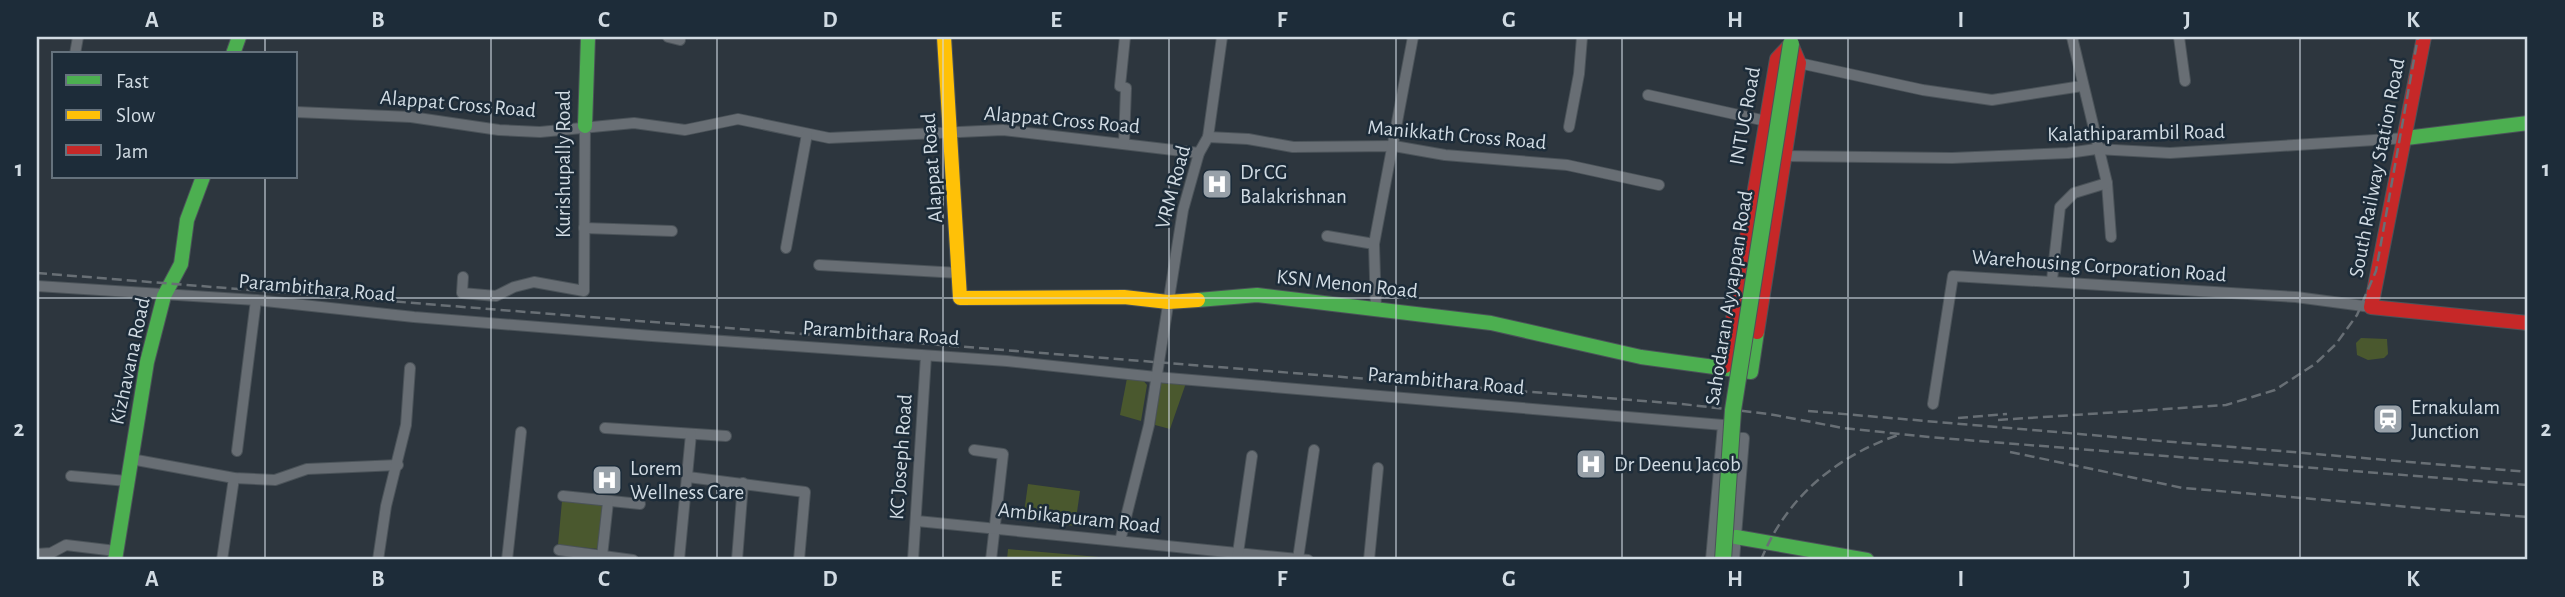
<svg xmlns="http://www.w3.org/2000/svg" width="2565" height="597" font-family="'Alegreya Sans',sans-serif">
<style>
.green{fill:#4a582e}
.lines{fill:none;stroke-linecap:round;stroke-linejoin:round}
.street-casing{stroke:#4b5359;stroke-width:12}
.fast-casing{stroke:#4b5359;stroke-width:16}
.slow-casing{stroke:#4b5359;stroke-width:16}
.jam-casing{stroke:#4b5359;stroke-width:16}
.street{stroke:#686e74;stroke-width:10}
.fast{stroke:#4caf50;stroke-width:14}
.slow{stroke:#ffc107;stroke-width:14}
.jam{stroke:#c62828;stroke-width:14}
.rail{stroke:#686f75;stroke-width:2.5;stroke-dasharray:10 5;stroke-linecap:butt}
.fast-bridge-casing{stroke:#4b5359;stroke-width:18;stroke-linecap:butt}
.fast-bridge{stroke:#4caf50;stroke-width:16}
.grid{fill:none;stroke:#d1dbe3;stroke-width:2;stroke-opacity:0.55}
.labels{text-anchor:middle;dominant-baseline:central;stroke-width:5;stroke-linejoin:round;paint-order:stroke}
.street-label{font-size:21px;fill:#d1dbe3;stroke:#1d2c39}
.poi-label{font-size:21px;fill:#d1dbe3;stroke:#1d2c39;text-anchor:start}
.neatline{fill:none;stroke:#d1dbe3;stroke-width:2.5}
.grid-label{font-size:23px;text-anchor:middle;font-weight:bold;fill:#d1dbe3}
</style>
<rect width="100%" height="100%" fill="#2d363e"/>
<g class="green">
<path d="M 2361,338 L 2387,339 L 2388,354 L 2384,358 L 2368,360 L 2357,355 L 2356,343 Z"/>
<path d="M 1127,378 L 1142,379 L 1147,385 L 1141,421 L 1120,415 Z"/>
<path d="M 1160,381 L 1186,383 L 1170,429 L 1155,425 Z"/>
<path d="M 1028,484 L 1080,491 L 1075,526 L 1023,520 Z"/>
<path d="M 562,501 L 601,504 L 604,509 L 599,549 L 558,545 Z"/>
<path d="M 1008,549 L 1133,560 L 1007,560 Z"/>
</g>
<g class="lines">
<g class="street-casing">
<g id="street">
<path d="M 668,37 L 680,40"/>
<path d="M 2179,37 L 2185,81"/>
<path d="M 75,54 L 78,37"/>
<path d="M 1799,63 L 1923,90 L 1992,100 L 2082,86"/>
<path d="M 1648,95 L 1766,121"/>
<path d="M 296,112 L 411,117 L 499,130 L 540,132 L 634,123 L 685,130 L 738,119 L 829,138 L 1003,130 L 1199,153"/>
<path d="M 1569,127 L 1579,74 L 1582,37"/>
<path d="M 1208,137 L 1248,139 L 1293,147 L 1394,146 L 1445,155 L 1567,165 L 1659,185"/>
<path d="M 1124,143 L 1126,88 L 1120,86 L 1125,37"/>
<path d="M 1783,156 L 1952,158 L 2068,153 L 2096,149 L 2170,153 L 2406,138"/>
<path d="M 2107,183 L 2111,237"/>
<path d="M 584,228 L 672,231"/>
<path d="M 1327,236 L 1374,244"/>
<path d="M 786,248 L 807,134"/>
<path d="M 819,265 L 959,273"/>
<path d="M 463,277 L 462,293 L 496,296 L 514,287 L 534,282 L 584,291 L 585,126"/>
<path d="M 2052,280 L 2060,207 L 2074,193 L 2107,183 L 2072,37"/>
<path d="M 37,286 L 256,300 L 414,317 L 652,336 L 1007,361 L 1156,377 L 1723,425 L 1711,560"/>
<path d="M 1376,310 L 1374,244 L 1413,37"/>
<path d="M 1933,404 L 1953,276 L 2296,297 L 2371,307"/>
<path d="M 605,428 L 726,436"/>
<path d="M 1726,438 L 1744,438 L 1734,560"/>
<path d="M 974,450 L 1003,454 L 991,560"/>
<path d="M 237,451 L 256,300"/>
<path d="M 131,459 L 234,478 L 275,480 L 307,469 L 398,465"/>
<path d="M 71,476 L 127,481"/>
<path d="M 688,477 L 805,492 L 799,560"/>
<path d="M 563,496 L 640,504"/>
<path d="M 917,521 L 1308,560"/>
<path d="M 1120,541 L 1149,425 L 1183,210 L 1199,153 L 1208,137 L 1222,37"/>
<path d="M 559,550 L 633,560"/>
<path d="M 37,554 L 51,553 L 66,545 L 116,551"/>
<path d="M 602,556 L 608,502"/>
<path d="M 1298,559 L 1314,450"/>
<path d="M 222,560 L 234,478"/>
<path d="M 378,560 L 386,506 L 406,425 L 410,368"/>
<path d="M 507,560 L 521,432"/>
<path d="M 679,560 L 691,434"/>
<path d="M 737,560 L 743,483"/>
<path d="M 913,560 L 926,356"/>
<path d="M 1237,560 L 1252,456"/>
<path d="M 1369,560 L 1378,468"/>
</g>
</g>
<g class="fast-casing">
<g id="fast">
<path d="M 233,54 L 239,37"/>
<path d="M 585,126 L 588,37"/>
<path d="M 2406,138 L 2528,123"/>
<path d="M 1198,300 L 1257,295 L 1491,323 L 1641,357 L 1751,372 L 1757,332"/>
<path d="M 1736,537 L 1867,560"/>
<path d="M 115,560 L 147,362 L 164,296 L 181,264 L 187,220 L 203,177"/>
</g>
</g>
<g class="slow-casing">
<path id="slow" d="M 944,37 L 960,298 L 1124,297 L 1168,302 L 1198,300"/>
</g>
<g class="jam-casing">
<g id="jam">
<path d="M 2424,37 L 2371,307 L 2528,323"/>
<path d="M 1725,366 L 1777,59 L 1791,44 L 1799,63 L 1757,332"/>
</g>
</g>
<use href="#street" class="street"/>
<use href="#fast" class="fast"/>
<use href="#slow" class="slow"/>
<use href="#jam" class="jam"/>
<g class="rail">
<path d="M 37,273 L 1682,404 L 1769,414 L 1843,428 L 1929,437 L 2528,485"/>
<path d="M 1808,411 L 2528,472"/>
<path d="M 1958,418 L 2007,414"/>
<path d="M 1998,420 L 2226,405 L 2275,390 L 2315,364 L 2336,344 L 2357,315 L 2376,271 L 2418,37"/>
<path d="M 2010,452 L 2183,488 L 2528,517"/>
<path d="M 1761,560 C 1786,498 1835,457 1898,435"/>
</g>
<g class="fast-bridge-casing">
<path id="fast-bridge" d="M 1723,560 L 1733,410 L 1791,44"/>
</g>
<use href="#fast-bridge" class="fast-bridge"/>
</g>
<path class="grid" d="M 265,37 L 265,54M 491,37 L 491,560M 717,37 L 717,560M 943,37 L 943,560M 1169,37 L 1169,560M 1396,37 L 1396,560M 1622,37 L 1622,560M 1848,37 L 1848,560M 2074,37 L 2074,560M 2300,37 L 2300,560M 265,177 L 265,560M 37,298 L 2528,298"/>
<defs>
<g id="hospital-square" transform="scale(1.575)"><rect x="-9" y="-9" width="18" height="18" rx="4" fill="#98a1a9" stroke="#1d2c39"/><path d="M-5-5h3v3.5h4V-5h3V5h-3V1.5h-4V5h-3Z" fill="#fff"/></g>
<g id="station-square" transform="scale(1.575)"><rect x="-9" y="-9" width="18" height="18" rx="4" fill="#98a1a9" stroke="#1d2c39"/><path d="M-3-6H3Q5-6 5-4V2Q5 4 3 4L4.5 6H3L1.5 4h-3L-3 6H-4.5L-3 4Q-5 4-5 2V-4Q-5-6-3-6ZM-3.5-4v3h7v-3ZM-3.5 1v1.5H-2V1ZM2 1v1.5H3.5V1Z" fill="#fff"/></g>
</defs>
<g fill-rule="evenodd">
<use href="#hospital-square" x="1217" y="184"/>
<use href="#station-square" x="2388" y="419"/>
<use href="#hospital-square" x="1591" y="464"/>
<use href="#hospital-square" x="607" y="480"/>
</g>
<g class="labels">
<g class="street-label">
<text transform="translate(458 104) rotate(5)">Alappat Cross Road</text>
<text transform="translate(1745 116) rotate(-80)">INTUC Road</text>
<text transform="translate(1062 120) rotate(5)">Alappat Cross Road</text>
<text transform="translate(2136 133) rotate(-1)">Kalathiparambil Road</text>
<text transform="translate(1457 135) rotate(5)">Manikkath Cross Road</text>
<text transform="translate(563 164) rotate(-90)">Kurishupally Road</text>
<text transform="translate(932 168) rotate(-94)">Alappat Road</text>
<text transform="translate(2377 168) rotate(-79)">South Railway Station Road</text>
<text transform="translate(1173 187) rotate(-75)">VRM Road</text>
<text transform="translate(2099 266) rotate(4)">Warehousing Corporation Road</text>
<text transform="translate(1347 284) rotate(6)">KSN Menon Road</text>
<text transform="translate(317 288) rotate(5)">Parambithara Road</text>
<text transform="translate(1729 298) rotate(-81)">Sahodaran Ayyappan Road</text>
<text transform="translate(881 333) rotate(4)">Parambithara Road</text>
<text transform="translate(130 361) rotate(-78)">Kizhavana Road</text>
<text transform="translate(1446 381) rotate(5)">Parambithara Road</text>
<text transform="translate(901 457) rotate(-86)">KC Joseph Road</text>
<text transform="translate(1079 518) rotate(6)">Ambikapuram Road</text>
</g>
<g class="poi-label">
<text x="1240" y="172">Dr CG<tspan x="1240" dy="24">Balakrishnan</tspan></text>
<text x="2411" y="407">Ernakulam<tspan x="2411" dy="24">Junction</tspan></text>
<text x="1614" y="464">Dr Deenu Jacob</text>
<text x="630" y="468">Lorem<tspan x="630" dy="24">Wellness Care</tspan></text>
</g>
</g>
<rect width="2565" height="597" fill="none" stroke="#1d2c39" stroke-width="77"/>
<rect x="52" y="52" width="245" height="126" fill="#1d2c39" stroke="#65727d" stroke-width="2"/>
<rect x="66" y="75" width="35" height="10" fill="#4caf50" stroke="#65727d" stroke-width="2"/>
<text x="116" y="88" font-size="21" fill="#d1dbe3">Fast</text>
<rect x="66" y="110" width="35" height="10" fill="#ffc107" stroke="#65727d" stroke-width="2"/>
<text x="116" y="122" font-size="21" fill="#d1dbe3">Slow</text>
<rect x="66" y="145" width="35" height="10" fill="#c62828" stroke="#65727d" stroke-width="2"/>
<text x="116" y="158" font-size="21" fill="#d1dbe3">Jam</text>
<rect x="38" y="38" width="2488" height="520" class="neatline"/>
<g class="grid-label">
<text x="152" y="27">A</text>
<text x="378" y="27">B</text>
<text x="604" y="27">C</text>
<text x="830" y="27">D</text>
<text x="1056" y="27">E</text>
<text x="1282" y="27">F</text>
<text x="1509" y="27">G</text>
<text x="1735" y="27">H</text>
<text x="1961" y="27">I</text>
<text x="2187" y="27">J</text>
<text x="2413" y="27">K</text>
<text x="19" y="176">1</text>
<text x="2546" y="176">1</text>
<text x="19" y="436">2</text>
<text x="2546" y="436">2</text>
<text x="152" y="586">A</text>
<text x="378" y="586">B</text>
<text x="604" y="586">C</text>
<text x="830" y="586">D</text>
<text x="1056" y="586">E</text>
<text x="1282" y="586">F</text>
<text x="1509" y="586">G</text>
<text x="1735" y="586">H</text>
<text x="1961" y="586">I</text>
<text x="2187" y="586">J</text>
<text x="2413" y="586">K</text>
</g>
</svg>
